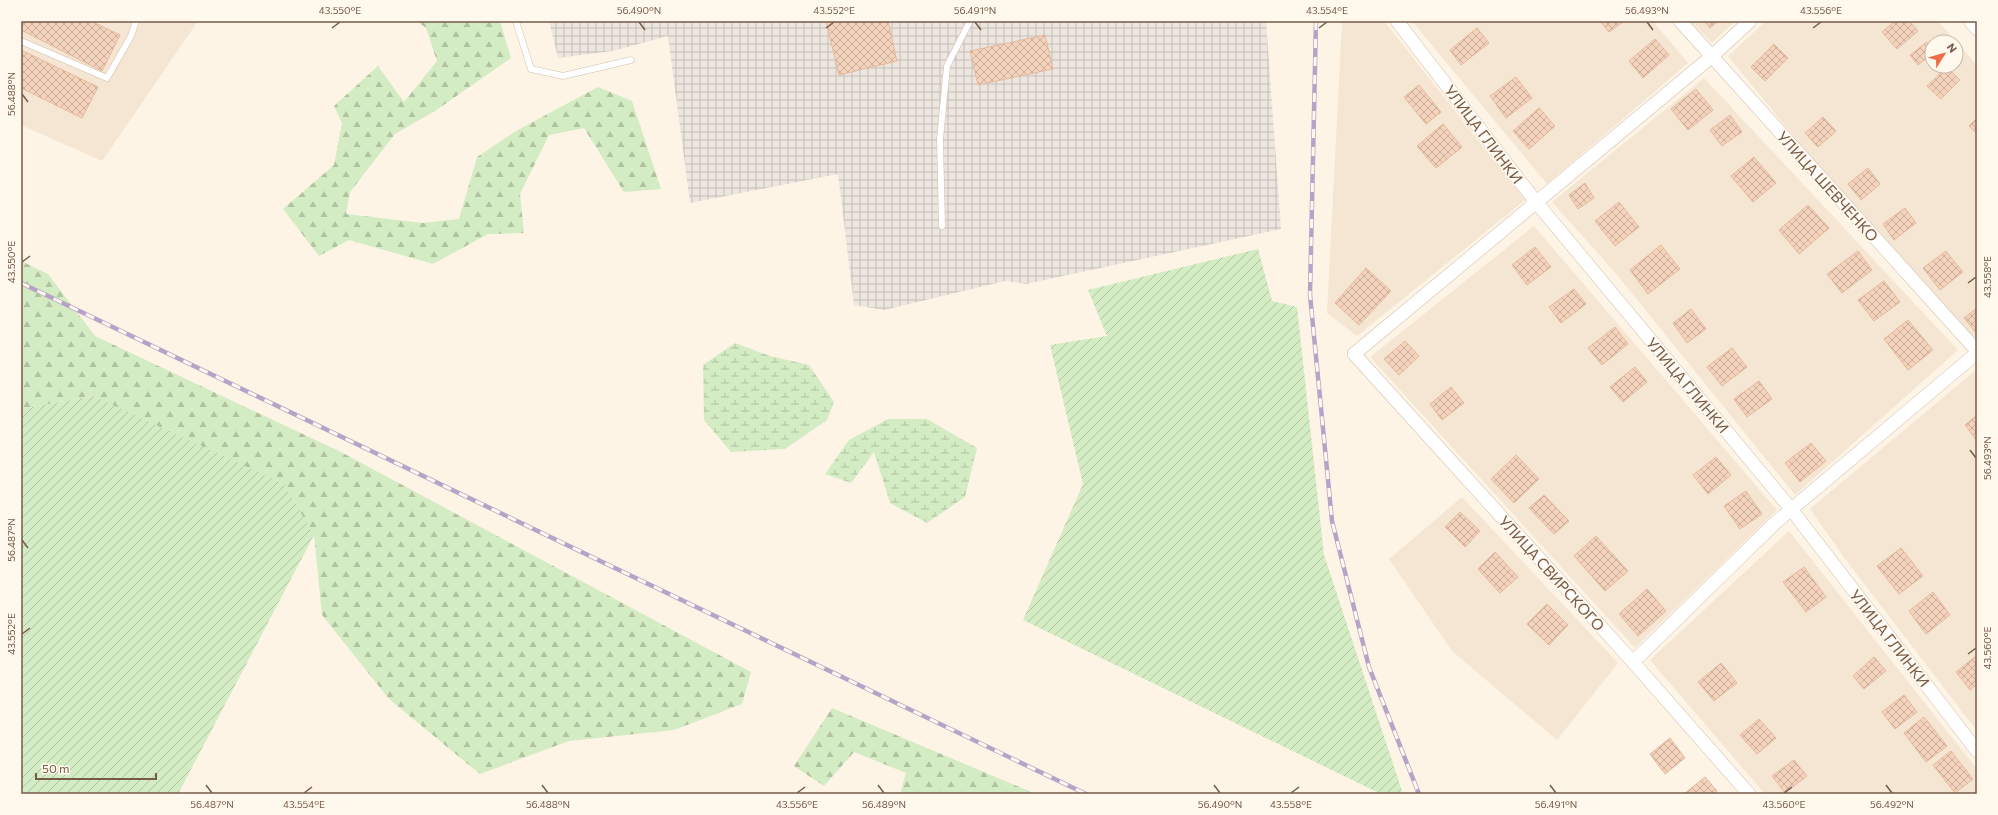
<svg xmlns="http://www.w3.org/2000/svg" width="1998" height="815" font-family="Commissioner,sans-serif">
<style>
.residential{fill:#f5e6d3;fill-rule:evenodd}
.industrial{fill:url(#industrial-grid)}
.forest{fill:url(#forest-firs)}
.wetland{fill:url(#wetland-marsh)}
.garden{fill:url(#garden-furrows)}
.building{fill:url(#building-cross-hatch);stroke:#e7b99b}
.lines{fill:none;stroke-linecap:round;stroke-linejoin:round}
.lane-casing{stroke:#d1bead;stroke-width:7}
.street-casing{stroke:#d1bead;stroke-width:14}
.lane{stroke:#fff;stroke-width:6}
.street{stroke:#fff;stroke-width:13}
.rail-casing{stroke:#b7a3c8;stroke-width:4.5}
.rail{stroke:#fff8ec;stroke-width:3;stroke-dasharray:9;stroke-linecap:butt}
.ticks{fill:none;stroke:#775a49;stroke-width:1.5}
.labels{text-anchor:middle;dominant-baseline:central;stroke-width:3;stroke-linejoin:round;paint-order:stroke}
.street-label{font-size:15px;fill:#775a49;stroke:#fff8ec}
.neatline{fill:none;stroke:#775a49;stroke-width:1.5}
.ticks-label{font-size:10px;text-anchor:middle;fill:#775a49}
</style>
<defs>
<pattern id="industrial-grid" width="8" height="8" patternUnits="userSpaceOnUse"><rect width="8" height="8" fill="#ede6df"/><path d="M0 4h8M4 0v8" fill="none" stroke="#c5bdb7"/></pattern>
<pattern id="forest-firs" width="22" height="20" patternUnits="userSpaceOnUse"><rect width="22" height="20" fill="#d3ecc3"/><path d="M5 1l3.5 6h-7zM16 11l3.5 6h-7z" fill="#b0c2a0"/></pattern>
<pattern id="wetland-marsh" width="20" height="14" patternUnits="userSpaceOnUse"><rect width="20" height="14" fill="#d3ecc3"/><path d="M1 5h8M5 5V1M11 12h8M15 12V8" fill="none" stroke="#b0c2a0"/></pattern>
<pattern id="garden-furrows" width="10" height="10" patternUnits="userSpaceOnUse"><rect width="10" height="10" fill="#d3ecc3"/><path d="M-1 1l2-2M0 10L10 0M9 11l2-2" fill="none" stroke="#b0c2a0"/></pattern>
<pattern id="building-cross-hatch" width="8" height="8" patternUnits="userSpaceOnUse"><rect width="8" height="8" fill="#f4d3bc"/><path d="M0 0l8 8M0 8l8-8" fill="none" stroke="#caae9b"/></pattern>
</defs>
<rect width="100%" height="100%" fill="#fdf4e5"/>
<g class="residential">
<path d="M 21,21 L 198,21 L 102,161 L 21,125 Z"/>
<path d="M 1342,21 L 1384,21 L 1525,200 L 1357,336 L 1327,313 Z"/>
<path d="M 1412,21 L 1653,21 L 1688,63 L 1547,184 Z"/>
<path d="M 1690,21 L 1735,21 L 1712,43 Z"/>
<path d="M 1766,21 L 1938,21 L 1977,65 L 1977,342 L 1808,154 L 1728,56 ZM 1932,42 L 1956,42 L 1956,66 L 1932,66 Z"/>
<path d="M 1704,78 L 1958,350 L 1795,495 L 1618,276 L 1552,202 Z"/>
<path d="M 1534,226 L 1777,510 L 1635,648 L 1370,357 Z"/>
<path d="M 1977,369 L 1977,731 L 1846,560 L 1810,509 Z"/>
<path d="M 1462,497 L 1618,663 L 1557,740 L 1452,651 L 1389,559 Z"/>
<path d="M 1789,531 L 1977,769 L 1977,794 L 1765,794 L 1650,660 Z"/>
</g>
<path class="industrial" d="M 549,21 L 1266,21 L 1281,229 L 1026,284 L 1005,281 L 884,310 L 854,305 L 838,174 L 690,203 L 668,36 L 613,51 L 558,58 Z"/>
<g class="forest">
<path d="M 417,21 L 500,21 L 511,58 L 435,111 L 395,134 L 350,192 L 346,214 L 423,223 L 459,219 L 477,157 L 516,131 L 598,87 L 632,101 L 661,189 L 624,192 L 584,128 L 549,135 L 520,194 L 524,233 L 488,234 L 433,264 L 349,240 L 319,256 L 283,209 L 334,165 L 342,123 L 334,106 L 378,66 L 404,102 L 437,61 L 426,28 Z"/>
<path d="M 21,261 L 48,274 L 95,336 L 339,451 L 751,672 L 742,704 L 674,730 L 569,741 L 480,774 L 389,699 L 322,615 L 314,535 L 93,396 L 21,409 Z"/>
<path d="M 832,708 L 1036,794 L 900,794 L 906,773 L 854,752 L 824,786 L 794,766 Z"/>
</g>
<g class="wetland">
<path d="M 735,343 L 770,356 L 809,365 L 834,402 L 827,420 L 785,449 L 731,452 L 704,420 L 703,365 Z"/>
<path d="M 888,419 L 927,419 L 977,448 L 965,497 L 927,523 L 890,503 L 874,452 L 851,483 L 825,474 L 849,440 Z"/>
</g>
<g class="garden">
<path d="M 1258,249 L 1272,301 L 1297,307 L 1324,555 L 1403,794 L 1381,794 L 1023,620 L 1083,484 L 1050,345 L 1107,336 L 1088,290 Z"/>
<path d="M 93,396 L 284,484 L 314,535 L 178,794 L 21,794 L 21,409 Z"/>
</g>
<g class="building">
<path d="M 21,21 L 91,21 L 120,35 L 102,71 L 21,30 Z"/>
<path d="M 826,21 L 888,21 L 897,61 L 839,75 Z"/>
<path d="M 1600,21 L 1624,21 L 1609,32 Z"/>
<path d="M 1704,21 L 1718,21 L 1710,28 Z"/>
<path d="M 1895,21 L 1909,21 L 1918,31 L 1897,49 L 1882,32 Z"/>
<path d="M 1477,28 L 1489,43 L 1461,65 L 1450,50 Z"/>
<path d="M 1045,35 L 1053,69 L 978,85 L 970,51 Z"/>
<path d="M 1655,39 L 1669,55 L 1643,78 L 1629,61 Z"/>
<path d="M 1927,42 L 1932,48 L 1932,54 L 1918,65 L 1910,55 Z"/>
<path d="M 1774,44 L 1788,58 L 1765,81 L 1751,67 Z"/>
<path d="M 21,50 L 98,87 L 82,118 L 21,88 Z"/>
<path d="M 1947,67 L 1960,80 L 1941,99 L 1927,86 Z"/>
<path d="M 1516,77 L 1532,98 L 1506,118 L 1490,96 Z"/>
<path d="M 1419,85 L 1441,112 L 1426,124 L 1404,97 Z"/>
<path d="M 1696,89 L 1713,110 L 1688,130 L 1671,109 Z"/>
<path d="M 1539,108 L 1555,126 L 1529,149 L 1513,131 Z"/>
<path d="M 1730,115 L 1742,132 L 1722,146 L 1710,130 Z"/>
<path d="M 1823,117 L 1836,131 L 1818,147 L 1805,133 Z"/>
<path d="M 1977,118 L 1977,134 L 1969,126 Z"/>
<path d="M 1443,124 L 1462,147 L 1436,168 L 1417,146 Z"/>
<path d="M 1754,157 L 1776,183 L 1753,202 L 1731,176 Z"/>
<path d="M 1868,168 L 1880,184 L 1861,200 L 1848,184 Z"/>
<path d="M 1585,183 L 1594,198 L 1578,209 L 1569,195 Z"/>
<path d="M 1619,202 L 1639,227 L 1615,246 L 1595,221 Z"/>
<path d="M 1808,205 L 1829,228 L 1799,254 L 1779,230 Z"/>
<path d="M 1905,208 L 1916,223 L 1894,240 L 1883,224 Z"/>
<path d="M 1661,245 L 1680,269 L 1648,294 L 1630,270 Z"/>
<path d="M 1535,247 L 1551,267 L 1527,285 L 1512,265 Z"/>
<path d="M 1858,251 L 1872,270 L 1842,293 L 1827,274 Z"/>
<path d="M 1946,251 L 1963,272 L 1940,290 L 1923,268 Z"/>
<path d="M 1366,268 L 1391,291 L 1359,325 L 1335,303 Z"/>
<path d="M 1884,281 L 1900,302 L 1874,321 L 1858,300 Z"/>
<path d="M 1574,289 L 1586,304 L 1561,323 L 1549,307 Z"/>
<path d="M 1977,308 L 1977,334 L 1964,318 Z"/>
<path d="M 1691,309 L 1706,329 L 1687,343 L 1673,323 Z"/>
<path d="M 1908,320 L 1933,350 L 1908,370 L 1884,339 Z"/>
<path d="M 1615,327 L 1628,344 L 1602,365 L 1588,348 Z"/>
<path d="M 1405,341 L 1419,356 L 1399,375 L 1384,359 Z"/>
<path d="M 1732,348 L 1747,367 L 1722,386 L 1707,367 Z"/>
<path d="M 1635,367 L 1647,382 L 1623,402 L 1610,387 Z"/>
<path d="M 1759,381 L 1772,399 L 1747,417 L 1734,399 Z"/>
<path d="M 1451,387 L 1464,403 L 1442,420 L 1430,404 Z"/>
<path d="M 1977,415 L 1977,441 L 1965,425 Z"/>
<path d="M 1811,443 L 1826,461 L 1800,482 L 1785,463 Z"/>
<path d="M 1516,455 L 1539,479 L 1514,503 L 1491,479 Z"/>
<path d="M 1716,457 L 1731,475 L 1708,494 L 1693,475 Z"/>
<path d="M 1746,491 L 1762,514 L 1740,529 L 1724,506 Z"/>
<path d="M 1544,495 L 1569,521 L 1554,534 L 1529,508 Z"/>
<path d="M 1460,512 L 1480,531 L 1465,547 L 1445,527 Z"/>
<path d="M 1596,536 L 1628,571 L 1605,591 L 1574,556 Z"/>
<path d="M 1901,548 L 1923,576 L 1899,594 L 1877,566 Z"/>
<path d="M 1495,552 L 1518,577 L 1500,593 L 1478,569 Z"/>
<path d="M 1804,567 L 1826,597 L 1806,612 L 1783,582 Z"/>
<path d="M 1647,589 L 1666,611 L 1638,636 L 1619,614 Z"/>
<path d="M 1933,592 L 1950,615 L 1926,634 L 1909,611 Z"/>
<path d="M 1547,604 L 1568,625 L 1549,645 L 1527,624 Z"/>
<path d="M 1976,656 L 1977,684 L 1970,690 L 1956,672 Z"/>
<path d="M 1874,657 L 1886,671 L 1864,689 L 1853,676 Z"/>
<path d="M 1721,663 L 1737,683 L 1714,701 L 1698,682 Z"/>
<path d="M 1904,695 L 1917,712 L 1895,729 L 1882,712 Z"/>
<path d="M 1924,717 L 1947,746 L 1926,762 L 1904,733 Z"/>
<path d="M 1759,719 L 1776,738 L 1757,754 L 1740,735 Z"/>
<path d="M 1670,738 L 1685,758 L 1665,774 L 1650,754 Z"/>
<path d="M 1951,751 L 1973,779 L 1955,793 L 1933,765 Z"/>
<path d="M 1794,760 L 1807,776 L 1785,793 L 1772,776 Z"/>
<path d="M 1705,777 L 1717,791 L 1713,794 L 1684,794 Z"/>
</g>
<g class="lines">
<g class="lane-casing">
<g id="lane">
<path d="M 516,21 L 531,69 L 563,76 L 631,60"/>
<path d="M 21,41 L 107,78 L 131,36 L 136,21"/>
<path d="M 942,226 L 940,139 L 947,66 L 970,21"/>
</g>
</g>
<g class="street-casing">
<g id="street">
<path d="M 1397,21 L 1536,202 L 1791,509 L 1977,751"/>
<path d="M 1680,21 L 1977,351"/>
<path d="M 1970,21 L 1977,29"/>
<path d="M 1633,662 L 1775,523 L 1977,353"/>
<path d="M 1749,794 L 1633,662 L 1354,354 L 1711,57 L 1750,21"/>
</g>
</g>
<use href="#lane" class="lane"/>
<use href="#street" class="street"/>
<g class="rail-casing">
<g id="rail">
<path d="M 1316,21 L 1310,295 L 1332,521 L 1369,667 L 1419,794"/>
<path d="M 21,283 L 1086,794"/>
</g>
</g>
<use href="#rail" class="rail"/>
</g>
<path class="ticks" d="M 639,22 L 645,30M 975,22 L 981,30M 1647,22 L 1653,30M 332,28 L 340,22M 826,28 L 834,22M 1319,28 L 1327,22M 1813,28 L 1821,22M 22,94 L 28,102M 22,262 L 30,256M 1968,283 L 1976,277M 1970,450 L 1976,458M 22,540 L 28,548M 22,634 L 30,628M 1968,654 L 1976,648M 206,785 L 212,793M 542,785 L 548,793M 878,785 L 884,793M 1214,785 L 1220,793M 1550,785 L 1556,793M 1886,785 L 1892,793M 304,793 L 312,787M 797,793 L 805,787M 1291,793 L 1299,787M 1784,793 L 1792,787"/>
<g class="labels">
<g class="street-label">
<text transform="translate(1484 134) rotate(53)">УЛИЦА ГЛИНКИ</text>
<text transform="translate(1828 186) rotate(48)">УЛИЦА ШЕВЧЕНКО</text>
<text transform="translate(1688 385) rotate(50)">УЛИЦА ГЛИНКИ</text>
<text transform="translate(1552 573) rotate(48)">УЛИЦА СВИРСКОГО</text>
<text transform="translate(1890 638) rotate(52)">УЛИЦА ГЛИНКИ</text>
</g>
</g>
<rect width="1998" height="815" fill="none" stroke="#fff8ec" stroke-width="44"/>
<g transform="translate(1944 54) rotate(53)"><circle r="19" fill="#fff8ec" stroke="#c9b9ab"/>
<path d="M0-3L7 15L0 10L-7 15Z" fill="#ec6d46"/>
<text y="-6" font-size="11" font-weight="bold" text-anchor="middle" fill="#775a49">N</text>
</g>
<path d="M36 773v6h120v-6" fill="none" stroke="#775a49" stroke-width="2"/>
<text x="42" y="773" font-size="12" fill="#775a49" stroke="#fff8ec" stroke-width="3" paint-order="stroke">50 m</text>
<rect x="22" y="22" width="1954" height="771" class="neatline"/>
<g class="ticks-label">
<text x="340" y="14">43.550°E</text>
<text x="639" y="14">56.490°N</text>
<text x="834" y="14">43.552°E</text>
<text x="975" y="14">56.491°N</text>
<text x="1327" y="14">43.554°E</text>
<text x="1647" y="14">56.493°N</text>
<text x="1821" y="14">43.556°E</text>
<text transform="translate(11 94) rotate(-90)" y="4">56.488°N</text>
<text transform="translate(11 262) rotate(-90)" y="4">43.550°E</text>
<text transform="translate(1987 277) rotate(-90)" y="4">43.558°E</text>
<text transform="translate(1987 458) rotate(-90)" y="4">56.493°N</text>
<text transform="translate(11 540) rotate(-90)" y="4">56.487°N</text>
<text transform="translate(11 634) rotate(-90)" y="4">43.552°E</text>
<text transform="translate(1987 648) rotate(-90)" y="4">43.560°E</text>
<text x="212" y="808">56.487°N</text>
<text x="304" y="808">43.554°E</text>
<text x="548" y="808">56.488°N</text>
<text x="797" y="808">43.556°E</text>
<text x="884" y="808">56.489°N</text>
<text x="1220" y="808">56.490°N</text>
<text x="1291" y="808">43.558°E</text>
<text x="1556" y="808">56.491°N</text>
<text x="1784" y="808">43.560°E</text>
<text x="1892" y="808">56.492°N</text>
</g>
</svg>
